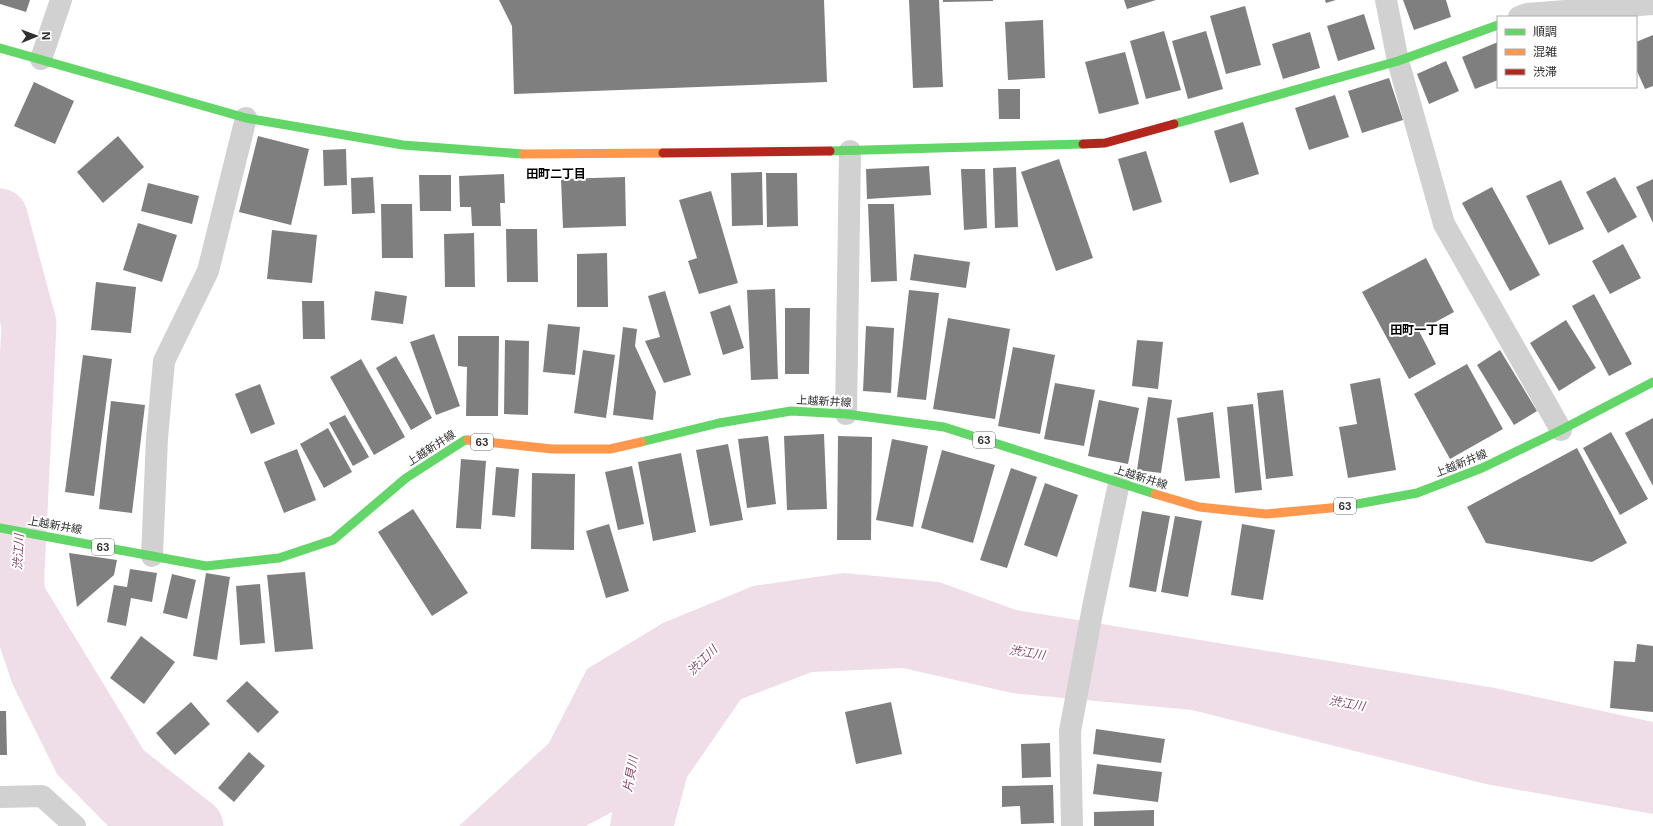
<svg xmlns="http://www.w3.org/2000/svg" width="1653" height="826" font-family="Inter,'Noto Sans JP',sans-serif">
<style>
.water{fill:#efdde7}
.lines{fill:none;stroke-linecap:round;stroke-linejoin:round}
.river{stroke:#efdde7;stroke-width:55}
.building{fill:#7f7f7f}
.street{stroke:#d1d1d1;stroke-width:22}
.fast{stroke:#63d668;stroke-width:9}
.slow{stroke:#ff974d;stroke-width:9}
.jam{stroke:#b3261e;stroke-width:9}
.labels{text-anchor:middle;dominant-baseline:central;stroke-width:4;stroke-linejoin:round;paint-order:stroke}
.shield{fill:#fff;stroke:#6d6d6d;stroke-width:1}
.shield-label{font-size:10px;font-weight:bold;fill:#2f2f2f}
.street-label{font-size:11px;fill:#2f2f2f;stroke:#fff}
.neighbourhood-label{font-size:12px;font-weight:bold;fill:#000;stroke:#fff}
.water-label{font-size:12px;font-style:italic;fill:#87476c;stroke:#fff}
</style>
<rect width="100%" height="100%" fill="#fff"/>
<g class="water">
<path d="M 0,491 L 41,492 L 47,650 L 86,713 L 141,813 L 158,826 L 108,826 L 57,774 L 12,683 L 0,647 Z"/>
<path d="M 844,573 L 939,582 L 1016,610 L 1495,688 L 1653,722 L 1653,814 L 1486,784 L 1192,710 L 1012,693 L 903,668 L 812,672 L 741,699 L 687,777 L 674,826 L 610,826 L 612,812 L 586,826 L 459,826 L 549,743 L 587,669 L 663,623 L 753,586 Z"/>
</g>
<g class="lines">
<path class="river" d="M 0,216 L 29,324 L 16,593 L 123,769 L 196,826"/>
</g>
<g class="building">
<path d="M 0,0 L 30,0 L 26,12 L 0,4 Z"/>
<path d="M 499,0 L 824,0 L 827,82 L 514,94 L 512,26 Z"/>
<path d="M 909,0 L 939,0 L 943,87 L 913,88 Z"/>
<path d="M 943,0 L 993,0 L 993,1 L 943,2 Z"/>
<path d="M 1124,0 L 1156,0 L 1127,9 Z"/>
<path d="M 1325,0 L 1336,0 L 1326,3 Z"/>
<path d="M 1403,0 L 1446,0 L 1451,17 L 1414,30 Z"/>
<path d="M 1245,6 L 1261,65 L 1226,74 L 1210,16 Z"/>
<path d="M 1364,14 L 1375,49 L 1338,61 L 1327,26 Z"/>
<path d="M 1043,20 L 1045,78 L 1008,80 L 1005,22 Z"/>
<path d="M 1164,31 L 1181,90 L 1146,99 L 1130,41 Z"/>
<path d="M 1206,31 L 1223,89 L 1188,99 L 1172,41 Z"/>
<path d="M 1310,32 L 1320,68 L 1283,79 L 1272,44 Z"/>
<path d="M 1653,35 L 1653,86 L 1645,89 L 1636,69 L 1636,42 Z"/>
<path d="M 1498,42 L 1498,80 L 1475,89 L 1462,57 Z"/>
<path d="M 1125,52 L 1139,104 L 1099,114 L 1085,62 Z"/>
<path d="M 1446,61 L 1459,91 L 1429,104 L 1417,74 Z"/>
<path d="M 1389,78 L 1403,120 L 1362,133 L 1348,91 Z"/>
<path d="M 34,82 L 74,101 L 55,144 L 14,126 Z"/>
<path d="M 998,89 L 1020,89 L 1020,119 L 999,119 Z"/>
<path d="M 1335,95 L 1349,137 L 1309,150 L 1295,108 Z"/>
<path d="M 1243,122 L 1259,174 L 1230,183 L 1214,131 Z"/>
<path d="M 118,136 L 144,167 L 103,203 L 77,172 Z"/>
<path d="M 258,136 L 309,149 L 291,225 L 239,212 Z"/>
<path d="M 346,149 L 347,185 L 324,186 L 323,150 Z"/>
<path d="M 1146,151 L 1162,202 L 1133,211 L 1118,159 Z"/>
<path d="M 1059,159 L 1093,258 L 1056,271 L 1021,172 Z"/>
<path d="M 929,166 L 931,195 L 867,199 L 866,169 Z"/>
<path d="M 1016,167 L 1018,227 L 995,228 L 993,168 Z"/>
<path d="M 961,169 L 985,169 L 987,228 L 964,230 Z"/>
<path d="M 762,172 L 763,225 L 732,226 L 731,173 Z"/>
<path d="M 766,173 L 797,173 L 798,226 L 767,227 Z"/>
<path d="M 504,174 L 505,203 L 500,203 L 501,226 L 472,226 L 471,207 L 460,207 L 459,176 Z"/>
<path d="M 419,175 L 451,175 L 451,211 L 420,211 Z"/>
<path d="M 373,177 L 375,213 L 352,214 L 351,178 Z"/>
<path d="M 625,177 L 626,226 L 563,228 L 561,179 Z"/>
<path d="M 1615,177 L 1637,217 L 1608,233 L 1586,192 Z"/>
<path d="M 1653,179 L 1653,223 L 1636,187 Z"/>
<path d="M 1561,180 L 1584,229 L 1549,245 L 1526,196 Z"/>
<path d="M 148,183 L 199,196 L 192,224 L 141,211 Z"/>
<path d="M 1492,187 L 1540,275 L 1510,291 L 1462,203 Z"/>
<path d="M 711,191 L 738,283 L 699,294 L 688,261 L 697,258 L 679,200 Z"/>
<path d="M 381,204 L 412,204 L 413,258 L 382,258 Z"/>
<path d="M 868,204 L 894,204 L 897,281 L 871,282 Z"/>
<path d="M 138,223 L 177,235 L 162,282 L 123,270 Z"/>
<path d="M 506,229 L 537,229 L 538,282 L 507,282 Z"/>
<path d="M 272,230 L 317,235 L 312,283 L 267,279 Z"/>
<path d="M 474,233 L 475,287 L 445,287 L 444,234 Z"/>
<path d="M 1623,244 L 1641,278 L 1610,294 L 1592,261 Z"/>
<path d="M 607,253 L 608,307 L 577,307 L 577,254 Z"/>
<path d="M 914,254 L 970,262 L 966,288 L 910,280 Z"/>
<path d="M 1426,258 L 1454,312 L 1419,331 L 1436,364 L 1409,379 L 1362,292 Z"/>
<path d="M 96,282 L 136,287 L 131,333 L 91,330 Z"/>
<path d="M 775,289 L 778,379 L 751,380 L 747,290 Z"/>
<path d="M 909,290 L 939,293 L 926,400 L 897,397 Z"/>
<path d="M 375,291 L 407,296 L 403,324 L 371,320 Z"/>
<path d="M 665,291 L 691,375 L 664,383 L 645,341 L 660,337 L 648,296 Z"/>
<path d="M 1594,294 L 1632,364 L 1609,376 L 1572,306 Z"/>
<path d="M 302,301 L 324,301 L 325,339 L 303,339 Z"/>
<path d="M 730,305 L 744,348 L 723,355 L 710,312 Z"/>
<path d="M 785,308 L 810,308 L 809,374 L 785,374 Z"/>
<path d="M 948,318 L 1010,329 L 995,419 L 933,409 Z"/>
<path d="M 1566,320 L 1596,368 L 1559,391 L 1530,343 Z"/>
<path d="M 548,324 L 580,327 L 575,375 L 543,372 Z"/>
<path d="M 866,326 L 894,328 L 891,393 L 863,391 Z"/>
<path d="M 623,327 L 637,329 L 635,346 L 656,392 L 653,420 L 613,415 Z"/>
<path d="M 434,334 L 460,406 L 436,415 L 410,342 Z"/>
<path d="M 458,336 L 499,336 L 498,416 L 466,416 L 467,367 L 458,366 Z"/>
<path d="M 505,340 L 529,341 L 528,415 L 504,414 Z"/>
<path d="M 1137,340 L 1163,342 L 1158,389 L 1132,386 Z"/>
<path d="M 1013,347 L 1055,355 L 1040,434 L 998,426 Z"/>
<path d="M 583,350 L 615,355 L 606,418 L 574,413 Z"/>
<path d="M 1500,350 L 1537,411 L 1514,425 L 1477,365 Z"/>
<path d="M 83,355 L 112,359 L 94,496 L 65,492 Z"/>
<path d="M 396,356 L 432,418 L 411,430 L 376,368 Z"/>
<path d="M 361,359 L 405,437 L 374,455 L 330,377 Z"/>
<path d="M 1467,364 L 1503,429 L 1450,459 L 1414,394 Z"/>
<path d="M 1380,378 L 1396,470 L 1348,478 L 1339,427 L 1357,424 L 1350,384 Z"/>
<path d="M 1055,383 L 1095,390 L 1084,446 L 1044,439 Z"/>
<path d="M 260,384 L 275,424 L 251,434 L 235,394 Z"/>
<path d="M 1283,390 L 1293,476 L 1266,479 L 1257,393 Z"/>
<path d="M 1148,397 L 1172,400 L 1161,473 L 1137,470 Z"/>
<path d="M 1099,400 L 1139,408 L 1128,464 L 1088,456 Z"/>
<path d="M 111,401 L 145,405 L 132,513 L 99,509 Z"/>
<path d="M 1253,404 L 1262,490 L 1235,493 L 1227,407 Z"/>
<path d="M 1213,412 L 1220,478 L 1185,481 L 1177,418 Z"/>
<path d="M 345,415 L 369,457 L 353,466 L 329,423 Z"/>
<path d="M 1653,418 L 1653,486 L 1625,433 Z"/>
<path d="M 328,428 L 352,472 L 324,488 L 300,444 Z"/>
<path d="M 1611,432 L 1648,499 L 1620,515 L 1583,448 Z"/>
<path d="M 824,434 L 827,509 L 787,510 L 784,436 Z"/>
<path d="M 768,436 L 776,504 L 747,508 L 738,439 Z"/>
<path d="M 838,436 L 872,437 L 871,540 L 837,540 Z"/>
<path d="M 892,439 L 928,446 L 913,527 L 876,520 Z"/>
<path d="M 728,444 L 743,520 L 710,526 L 696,450 Z"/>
<path d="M 1577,448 L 1627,543 L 1592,562 L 1486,543 L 1467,507 Z"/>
<path d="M 297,449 L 316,500 L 284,513 L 264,462 Z"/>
<path d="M 942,450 L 995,465 L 973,543 L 921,528 Z"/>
<path d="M 681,453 L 696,532 L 653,541 L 638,462 Z"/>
<path d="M 461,459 L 486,461 L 481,529 L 456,528 Z"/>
<path d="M 632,466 L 644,524 L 618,530 L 605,472 Z"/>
<path d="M 496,467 L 519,469 L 515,517 L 492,515 Z"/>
<path d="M 1011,468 L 1037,477 L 1007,568 L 980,560 Z"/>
<path d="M 532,473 L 575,474 L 574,550 L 531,549 Z"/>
<path d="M 1045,483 L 1078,495 L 1057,557 L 1024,545 Z"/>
<path d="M 413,509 L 468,593 L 432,616 L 378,532 Z"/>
<path d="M 1142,511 L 1170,516 L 1156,592 L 1129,587 Z"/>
<path d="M 1175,516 L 1202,521 L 1188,597 L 1161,592 Z"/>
<path d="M 609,524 L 629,591 L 606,598 L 586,531 Z"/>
<path d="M 1242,524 L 1275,530 L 1263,600 L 1231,595 Z"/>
<path d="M 69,553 L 117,560 L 114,575 L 77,607 Z"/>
<path d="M 130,569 L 157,573 L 152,602 L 131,598 L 126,626 L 107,622 L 114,585 L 127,587 Z"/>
<path d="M 305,572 L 313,649 L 275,652 L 267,575 Z"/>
<path d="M 206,573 L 230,577 L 217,660 L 193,656 Z"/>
<path d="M 172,574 L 196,580 L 187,619 L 163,613 Z"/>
<path d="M 260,584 L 265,643 L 240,645 L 236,586 Z"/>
<path d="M 141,636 L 175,662 L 144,704 L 110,678 Z"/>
<path d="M 1637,644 L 1653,646 L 1653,712 L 1610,708 L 1614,661 L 1635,662 Z"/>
<path d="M 247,681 L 279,712 L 258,733 L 226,701 Z"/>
<path d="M 191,702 L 210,724 L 175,755 L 156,733 Z"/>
<path d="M 891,702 L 902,754 L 856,764 L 845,712 Z"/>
<path d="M 0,711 L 6,711 L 7,755 L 0,755 Z"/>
<path d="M 1096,729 L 1165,739 L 1161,763 L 1093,754 Z"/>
<path d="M 1050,743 L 1051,777 L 1022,778 L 1021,744 Z"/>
<path d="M 249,752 L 265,766 L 234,802 L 218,788 Z"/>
<path d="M 1097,764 L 1162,772 L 1158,802 L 1093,794 Z"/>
<path d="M 1053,785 L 1054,823 L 1021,824 L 1020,806 L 1002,807 L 1002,786 Z"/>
<path d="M 1154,810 L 1154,826 L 1094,826 L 1094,812 Z"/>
</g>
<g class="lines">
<g class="street">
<path d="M 1386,0 L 1398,61 L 1444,224 L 1561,430"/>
<path d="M 1519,17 L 1527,14 L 1653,4"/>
<path d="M 41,59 L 61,0"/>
<path d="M 846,414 L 850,151"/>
<path d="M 152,556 L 157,438 L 164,361 L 208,271 L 246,118"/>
<path d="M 0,797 L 42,796 L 75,826"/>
<path d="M 1072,826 L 1070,731 L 1093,607 L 1119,483"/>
</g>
<g class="fast">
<path d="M 0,48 L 246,118 L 403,145 L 523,154"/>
<path d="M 1174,124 L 1398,61 L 1498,25"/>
<path d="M 830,151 L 1083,144"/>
<path d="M 641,442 L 719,423 L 791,411 L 846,414 L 944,427 L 1155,494"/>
<path d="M 1341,507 L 1417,493 L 1482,468 L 1561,430 L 1653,382"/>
<path d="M 0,528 L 206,566 L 279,558 L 333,540 L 406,478 L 465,440 L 468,440"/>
</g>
<g class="slow">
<path d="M 523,154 L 663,153"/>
<path d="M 468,440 L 552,449 L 610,449 L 641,442"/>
<path d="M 1155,494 L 1199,507 L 1266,514 L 1341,507"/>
</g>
<g class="jam">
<path d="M 1083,144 L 1105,143 L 1174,124"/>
<path d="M 663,153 L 830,151"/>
</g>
</g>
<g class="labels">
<g class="shield">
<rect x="973" y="432" width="22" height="16" rx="3"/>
<rect x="471" y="434" width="22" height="16" rx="3"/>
<rect x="1334" y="498" width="22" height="16" rx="3"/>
<rect x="92" y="539" width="22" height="16" rx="3"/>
</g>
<g class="shield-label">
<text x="984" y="440">63</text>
<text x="482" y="442">63</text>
<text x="1345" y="506">63</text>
<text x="103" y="547">63</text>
</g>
<g class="street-label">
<text transform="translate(824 401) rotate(3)">上越新井線</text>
<text transform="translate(431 448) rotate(-33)">上越新井線</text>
<text transform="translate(1461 463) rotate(-22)">上越新井線</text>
<text transform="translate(1141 477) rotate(17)">上越新井線</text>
<text transform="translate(55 525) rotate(10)">上越新井線</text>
</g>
<g class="neighbourhood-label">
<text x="556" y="173">田町二丁目</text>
<text x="1420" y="329">田町一丁目</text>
</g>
<g class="water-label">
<text transform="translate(18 552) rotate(-87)">渋江川</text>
<text transform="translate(1027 652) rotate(9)">渋江川</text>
<text transform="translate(702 660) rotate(-45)">渋江川</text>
<text transform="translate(1347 703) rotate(10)">渋江川</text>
<text transform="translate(630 774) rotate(-80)">片貝川</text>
</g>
</g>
<rect x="1497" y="16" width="140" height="72" fill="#ffffff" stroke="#acacac"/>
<rect x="1505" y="29" width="20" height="6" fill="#63d668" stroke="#acacac"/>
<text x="1533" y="36" font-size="12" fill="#2f2f2f">順調</text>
<rect x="1505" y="49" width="20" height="6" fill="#ff974d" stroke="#acacac"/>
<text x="1533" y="56" font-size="12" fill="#2f2f2f">混雑</text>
<rect x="1505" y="69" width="20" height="6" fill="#b3261e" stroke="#acacac"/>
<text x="1533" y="76" font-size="12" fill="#2f2f2f">渋滞</text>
<g transform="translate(36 36) rotate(89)" stroke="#ffffff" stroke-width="3" paint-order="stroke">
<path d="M0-3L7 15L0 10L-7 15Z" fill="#2f2f2f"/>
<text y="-6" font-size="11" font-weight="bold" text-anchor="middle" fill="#2f2f2f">N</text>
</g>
</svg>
